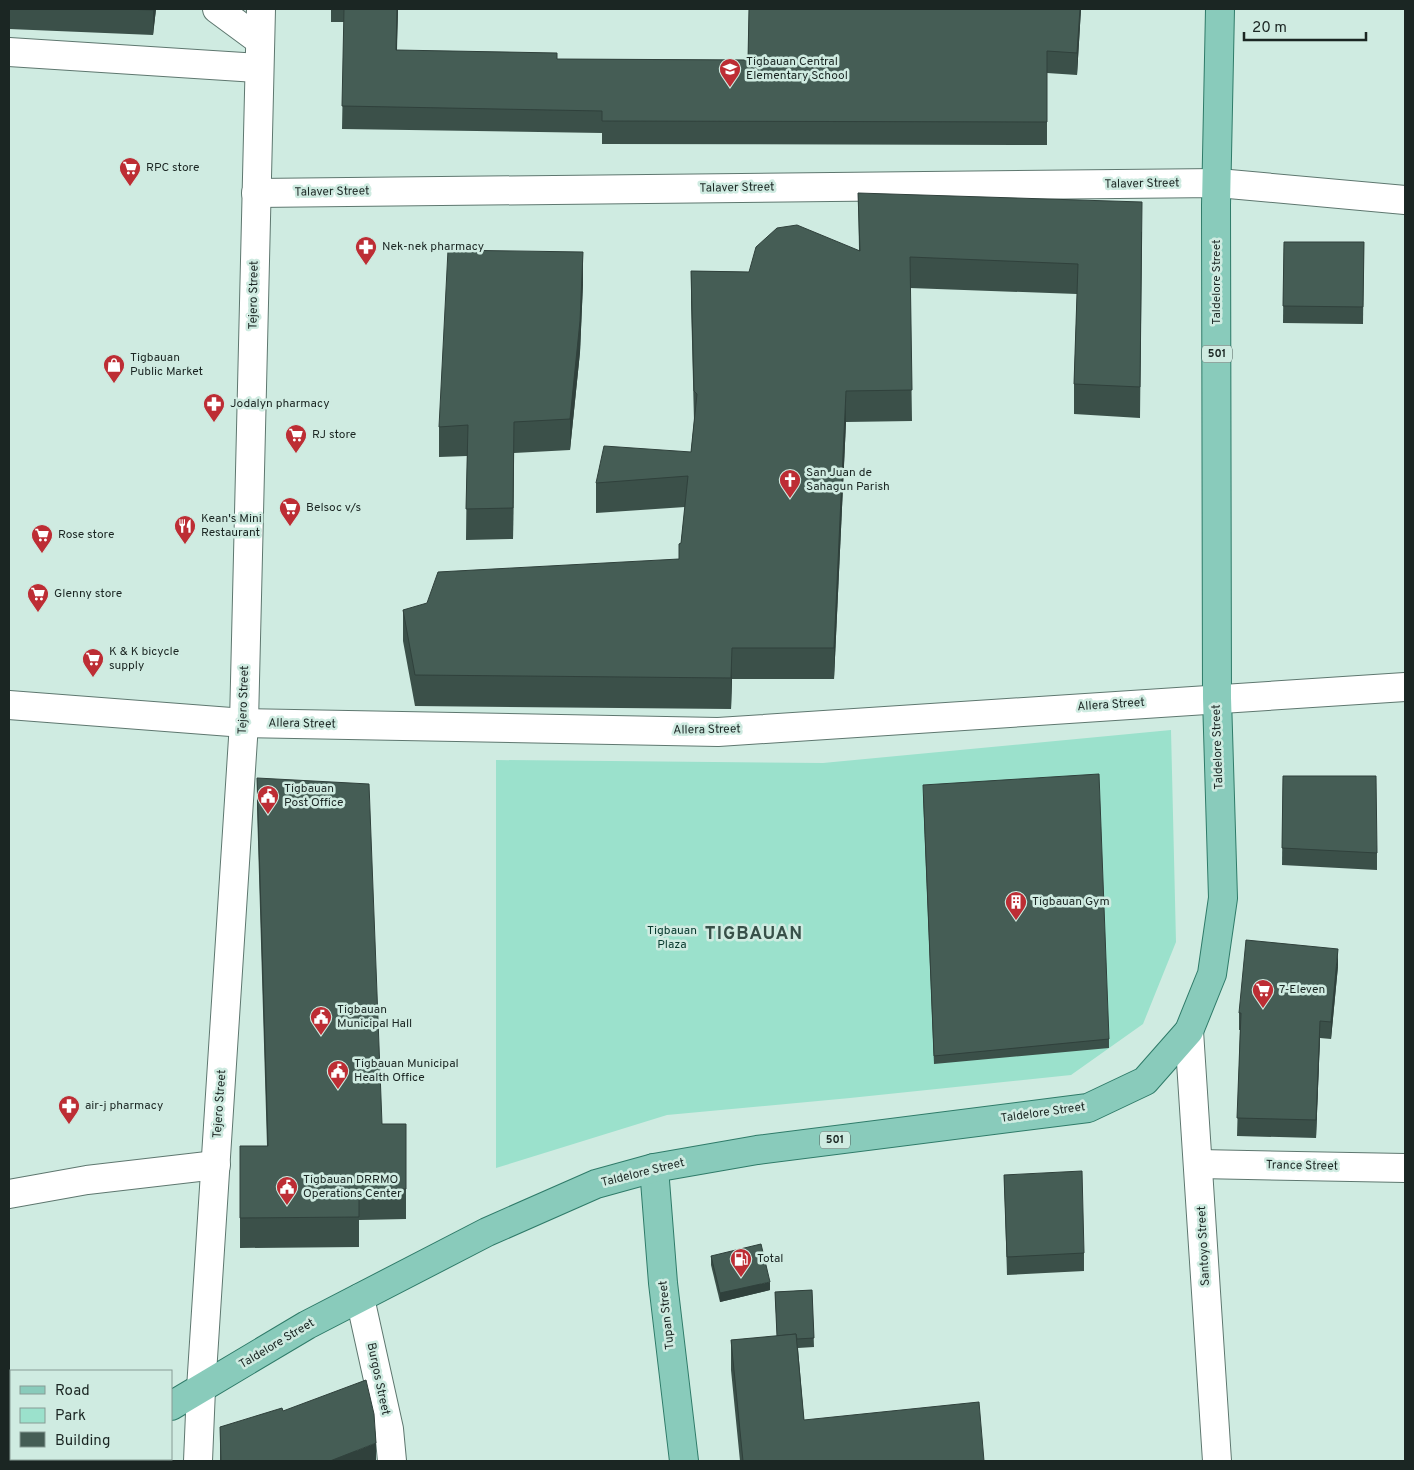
<svg xmlns="http://www.w3.org/2000/svg" width="1414" height="1470" font-family="Overpass,sans-serif">
<style>
.green{fill:#9be1cc}
.lines{fill:none;stroke-linecap:round;stroke-linejoin:round}
.minor-casing{stroke:#5e776f;stroke-width:30}
.major-casing{stroke:#2f7b69;stroke-width:30}
.minor{stroke:#fff;stroke-width:28}
.major{stroke:#89cbbb;stroke-width:28}
.wall{fill:#3b5049}
.shaded-wall{fill:#30413c}
.building{fill:#455d55;stroke:#30413c}
.labels{text-anchor:middle;dominant-baseline:central;stroke-width:5;stroke-linejoin:round;paint-order:stroke}
.shield{fill:#cfebe1;stroke:#51615c;stroke-width:1}
.shield-label{font-size:11px;font-weight:bold;fill:#1b2623}
.poi-label{font-size:12px;fill:#1b2623;stroke:#cfebe1;text-anchor:start}
.street-label{font-size:12px;fill:#1b2623;stroke:#cfebe1}
.park-label{font-size:12px;fill:#08392e;stroke:#cfebe1}
.district-label{font-size:18px;font-weight:bold;letter-spacing:1px;fill:#385049;stroke:#cfebe1}
</style>
<rect width="100%" height="100%" fill="#cfebe1"/>
<path class="green" d="M 1171,730 L 1176,942 L 1143,1024 L 1071,1075 L 850,1098 L 667,1115 L 496,1168 L 496,760 L 823,763 Z"/>
<g class="lines">
<g class="minor-casing">
<g id="minor">
<path d="M 217,9 L 259,40"/>
<path d="M 9,52 L 258,68"/>
<path d="M 256,193 L 1218,183 L 1405,200"/>
<path d="M 9,705 L 244,723 L 718,732 L 1405,687"/>
<path d="M 1189,1031 L 1217,1461"/>
<path d="M 1199,1164 L 1405,1168"/>
<path d="M 9,1194 L 87,1180 L 216,1165"/>
<path d="M 360,1298 L 389,1429 L 392,1461"/>
<path d="M 198,1461 L 201,1389 L 244,723 L 261,9"/>
</g>
</g>
<g class="major-casing">
<g id="major">
<path d="M 654,1168 L 663,1283 L 684,1461"/>
<path d="M 171,1406 L 307,1325 L 487,1232 L 596,1184 L 654,1168 L 757,1150 L 1088,1108 L 1145,1081 L 1189,1031 L 1212,974 L 1223,898 L 1217,698 L 1216,205 L 1220,9"/>
<path d="M 78,1461 L 82,1459"/>
</g>
</g>
<use href="#minor" class="minor"/>
<use href="#major" class="major"/>
</g>
<g class="wall">
<path d="M 9,9 L 156,9 L 153,35 L 9,29 Z"/>
<path d="M 331,9 L 398,9 L 397,50 L 557,59 L 748,60 L 749,9 L 1081,9 L 1077,75 L 1047,73 L 1047,145 L 602,144 L 602,133 L 342,129 L 344,22 L 331,22 Z"/>
<path d="M 858,193 L 1142,232 L 1140,418 L 1074,414 L 1074,384 L 1077,294 L 910,288 L 912,421 L 846,422 L 834,679 L 732,679 L 731,709 L 415,706 L 403,641 L 403,610 L 679,559 L 679,544 L 681,543 L 685,507 L 596,513 L 596,483 L 691,452 L 694,421 L 691,302 L 691,271 L 749,272 L 859,250 Z"/>
<path d="M 1284,242 L 1364,242 L 1363,324 L 1283,323 Z"/>
<path d="M 583,283 L 580,352 L 570,450 L 514,453 L 513,539 L 466,540 L 467,456 L 439,457 L 439,427 Z"/>
<path d="M 1283,776 L 1377,853 L 1377,870 L 1282,865 Z"/>
<path d="M 257,778 L 382,1124 L 406,1124 L 406,1219 L 359,1220 L 359,1247 L 240,1248 L 240,1146 L 267,1146 L 257,808 Z"/>
<path d="M 923,794 L 1109,1039 L 1109,1048 L 934,1064 Z"/>
<path d="M 1338,966 L 1331,1039 L 1320,1038 L 1316,1138 L 1237,1136 L 1240,1030 L 1239,1030 L 1239,1013 Z"/>
<path d="M 1004,1175 L 1084,1253 L 1084,1271 L 1007,1275 Z"/>
<path d="M 711,1256 L 770,1290 L 720,1302 L 711,1265 Z"/>
<path d="M 812,1290 L 814,1347 L 798,1348 L 804,1420 L 984,1461 L 740,1461 L 731,1370 L 731,1340 L 777,1336 L 775,1292 Z"/>
<path d="M 283,1411 L 376,1461 L 220,1461 L 220,1427 Z"/>
</g>
<g class="shaded-wall">
<path d="M 153,9 L 156,9 L 153,35 Z"/>
<path d="M 397,9 L 398,9 L 396,72 L 396,50 Z"/>
<path d="M 1080,9 L 1081,9 L 1077,75 L 1077,53 Z"/>
<path d="M 583,252 L 583,283 L 580,352 L 570,450 L 570,419 Z"/>
<path d="M 846,391 L 846,422 L 834,679 L 834,648 Z"/>
<path d="M 514,422 L 514,453 L 513,539 L 513,508 Z"/>
<path d="M 732,648 L 732,679 L 731,709 L 731,678 Z"/>
<path d="M 1338,949 L 1338,966 L 1331,1039 L 1331,1022 Z"/>
<path d="M 1320,1021 L 1320,1038 L 1316,1138 L 1316,1120 Z"/>
<path d="M 770,1282 L 770,1290 L 720,1302 L 720,1293 Z"/>
<path d="M 376,1443 L 376,1461 L 330,1461 Z"/>
</g>
<g class="building">
<path d="M 122,9 L 153,9 L 153,10 Z"/>
<path d="M 344,9 L 397,9 L 396,50 L 557,53 L 557,59 L 748,60 L 749,9 L 1080,9 L 1077,53 L 1047,51 L 1047,122 L 602,121 L 602,111 L 342,106 Z"/>
<path d="M 858,193 L 1142,202 L 1140,387 L 1074,384 L 1078,264 L 910,257 L 912,390 L 846,391 L 834,648 L 732,648 L 731,678 L 415,675 L 403,610 L 427,603 L 438,572 L 679,559 L 679,544 L 681,543 L 688,476 L 596,483 L 604,446 L 691,452 L 697,394 L 694,391 L 691,271 L 749,272 L 756,247 L 777,228 L 797,225 L 860,251 Z"/>
<path d="M 1284,242 L 1364,242 L 1363,307 L 1283,306 Z"/>
<path d="M 448,250 L 583,252 L 580,321 L 570,419 L 514,422 L 513,508 L 466,509 L 468,425 L 439,427 Z"/>
<path d="M 1099,774 L 1109,1039 L 934,1056 L 923,785 Z"/>
<path d="M 1283,776 L 1376,776 L 1377,853 L 1282,848 Z"/>
<path d="M 257,778 L 369,784 L 382,1124 L 406,1124 L 406,1189 L 359,1190 L 359,1217 L 240,1218 L 240,1146 L 268,1146 Z"/>
<path d="M 1246,940 L 1338,949 L 1331,1022 L 1320,1021 L 1316,1120 L 1237,1118 L 1241,1013 L 1239,1013 Z"/>
<path d="M 1082,1171 L 1084,1253 L 1007,1257 L 1004,1175 Z"/>
<path d="M 761,1244 L 770,1282 L 720,1293 L 711,1256 Z"/>
<path d="M 812,1290 L 814,1338 L 797,1339 L 796,1334 L 777,1336 L 775,1292 Z"/>
<path d="M 796,1334 L 804,1420 L 979,1402 L 984,1461 L 743,1461 L 731,1340 Z"/>
<path d="M 366,1380 L 374,1414 L 376,1443 L 330,1461 L 221,1461 L 220,1427 L 282,1408 L 283,1411 Z"/>
</g>
<defs>
<g id="school-pin" transform="scale(1.125)"><path d="M0 17L-7.5 6A9.5 9.5 0 1 1 7.5 6Z" fill="#bd2d34" stroke="#cfebe1"/><path d="M0-5L7-2L0 1L-7-2ZM-4 1L0 2.5L4 1V4Q0 6-4 4Z" fill="#fff"/></g>
<g id="supermarket-pin" transform="scale(1.125)"><path d="M0 17L-7.5 6A9.5 9.5 0 1 1 7.5 6Z" fill="#bd2d34" stroke="#cfebe1"/><path d="M-6-5.5h2.5l.6 2H6L4.5 2H-2.5L-4.4-4H-6ZM-1.5 3.2a1.3 1.3 0 1 0 .1 0ZM3 3.2a1.3 1.3 0 1 0 .1 0Z" fill="#fff"/></g>
<g id="pharmacy-pin" transform="scale(1.125)"><path d="M0 17L-7.5 6A9.5 9.5 0 1 1 7.5 6Z" fill="#bd2d34" stroke="#cfebe1"/><path d="M-2-6h4v4h4v4h-4v4h-4v-4h-4v-4h4Z" fill="#fff"/></g>
<g id="shop-pin" transform="scale(1.125)"><path d="M0 17L-7.5 6A9.5 9.5 0 1 1 7.5 6Z" fill="#bd2d34" stroke="#cfebe1"/><path d="M-5-2.5h2.3a2.7 3.5 0 0 1 5.4 0H5L5.5 6h-11ZM-1.5-2.5h3a1.5 2.3 0 0 0-3 0Z" fill="#fff"/></g>
<g id="church-pin" transform="scale(1.125)"><path d="M0 17L-7.5 6A9.5 9.5 0 1 1 7.5 6Z" fill="#bd2d34" stroke="#cfebe1"/><path d="M-1.2-6h2.4v3.5h3.3v2.4h-3.3V6h-2.4V-.1h-3.3v-2.4h3.3Z" fill="#fff"/></g>
<g id="restaurant-pin" transform="scale(1.125)"><path d="M0 17L-7.5 6A9.5 9.5 0 1 1 7.5 6Z" fill="#bd2d34" stroke="#cfebe1"/><path d="M-5-6h1v4h1v-4h1v4h1v-4h1v5L-1.5 .5V6h-2V.5L-5-1ZM5-6V6H3V1.5H1.5Q1.5-4 5-6Z" fill="#fff"/></g>
<g id="civic-pin" transform="scale(1.125)"><path d="M0 17L-7.5 6A9.5 9.5 0 1 1 7.5 6Z" fill="#bd2d34" stroke="#cfebe1"/><path d="M-.6-6.5H3V-4.5H.6V-3L4-1V1h2V6H-6V1h2V-1L-.6-3ZM-1.2 2.5V6h2.4V2.5Z" fill="#fff"/></g>
<g id="building-pin" transform="scale(1.125)"><path d="M0 17L-7.5 6A9.5 9.5 0 1 1 7.5 6Z" fill="#bd2d34" stroke="#cfebe1"/><path d="M-4-6H4V6H1V3H-1V6H-4ZM-2.5-4.3h1.7v1.8h-1.7ZM.8-4.3h1.7v1.8H.8ZM-2.5-1h1.7V.8h-1.7ZM.8-1h1.7V.8H.8Z" fill="#fff"/></g>
<g id="fuel-pin" transform="scale(1.125)"><path d="M0 17L-7.5 6A9.5 9.5 0 1 1 7.5 6Z" fill="#bd2d34" stroke="#cfebe1"/><path d="M-5.5-6h7V0h2V4h1.3V-2.5L3-4.5l.8-.8L6-3V5H2.5V1h-1V6h-7ZM-4.2-4.7v3.2H.2V-4.7Z" fill="#fff"/></g>
</defs>
<g fill-rule="evenodd">
<use href="#school-pin" x="730" y="69"/>
<use href="#supermarket-pin" x="130" y="168"/>
<use href="#pharmacy-pin" x="366" y="247"/>
<use href="#shop-pin" x="114" y="365"/>
<use href="#pharmacy-pin" x="214" y="404"/>
<use href="#supermarket-pin" x="296" y="435"/>
<use href="#church-pin" x="790" y="480"/>
<use href="#supermarket-pin" x="290" y="508"/>
<use href="#restaurant-pin" x="185" y="526"/>
<use href="#supermarket-pin" x="42" y="535"/>
<use href="#supermarket-pin" x="38" y="594"/>
<use href="#supermarket-pin" x="93" y="659"/>
<use href="#civic-pin" x="268" y="796"/>
<use href="#building-pin" x="1016" y="902"/>
<use href="#supermarket-pin" x="1263" y="990"/>
<use href="#civic-pin" x="321" y="1017"/>
<use href="#civic-pin" x="338" y="1071"/>
<use href="#pharmacy-pin" x="69" y="1106"/>
<use href="#civic-pin" x="287" y="1187"/>
<use href="#fuel-pin" x="741" y="1259"/>
</g>
<g class="labels">
<g class="shield">
<rect x="1202" y="345.5" width="30" height="17" rx="4"/>
<rect x="820" y="1131.5" width="30" height="17" rx="4"/>
</g>
<g class="shield-label">
<text x="1217" y="354">501</text>
<text x="835" y="1140">501</text>
</g>
<g class="poi-label">
<text x="746" y="62">Tigbauan Central<tspan x="746" dy="14">Elementary School</tspan></text>
<text x="146" y="168">RPC store</text>
<text x="382" y="247">Nek-nek pharmacy</text>
<text x="130" y="358">Tigbauan<tspan x="130" dy="14">Public Market</tspan></text>
<text x="230" y="404">Jodalyn pharmacy</text>
<text x="312" y="435">RJ store</text>
<text x="806" y="473">San Juan de<tspan x="806" dy="14">Sahagun Parish</tspan></text>
<text x="306" y="508">Belsoc v/s</text>
<text x="201" y="519">Kean's Mini<tspan x="201" dy="14">Restaurant</tspan></text>
<text x="58" y="535">Rose store</text>
<text x="54" y="594">Glenny store</text>
<text x="109" y="652">K &amp; K bicycle<tspan x="109" dy="14">supply</tspan></text>
<text x="284" y="789">Tigbauan<tspan x="284" dy="14">Post Office</tspan></text>
<text x="1032" y="902">Tigbauan Gym</text>
<text x="1279" y="990">7-Eleven</text>
<text x="337" y="1010">Tigbauan<tspan x="337" dy="14">Municipal Hall</tspan></text>
<text x="354" y="1064">Tigbauan Municipal<tspan x="354" dy="14">Health Office</tspan></text>
<text x="85" y="1106">air-j pharmacy</text>
<text x="303" y="1180">Tigbauan DRRMO<tspan x="303" dy="14">Operations Center</tspan></text>
<text x="757" y="1259">Total</text>
</g>
<g class="street-label">
<text transform="translate(1142 184) rotate(-1)">Talaver Street</text>
<text transform="translate(737 188) rotate(-1)">Talaver Street</text>
<text transform="translate(332 192) rotate(-1)">Talaver Street</text>
<text transform="translate(1217 282) rotate(-90)">Taldelore Street</text>
<text transform="translate(254 295) rotate(-89)">Tejero Street</text>
<text transform="translate(244 700) rotate(-88)">Tejero Street</text>
<text transform="translate(1111 705) rotate(-4)">Allera Street</text>
<text transform="translate(302 724) rotate(1)">Allera Street</text>
<text transform="translate(707 730) rotate(-1)">Allera Street</text>
<text transform="translate(1218 747) rotate(-92)">Taldelore Street</text>
<text transform="translate(220 1104) rotate(-86)">Tejero Street</text>
<text transform="translate(1043 1113) rotate(-8)">Taldelore Street</text>
<text transform="translate(1302 1166) rotate(1)">Trance Street</text>
<text transform="translate(643 1173) rotate(-14)">Taldelore Street</text>
<text transform="translate(1204 1246) rotate(-93)">Santoyo Street</text>
<text transform="translate(667 1315) rotate(-96)">Tupan Street</text>
<text transform="translate(277 1344) rotate(-31)">Taldelore Street</text>
<text transform="translate(378 1379) rotate(78)">Burgos Street</text>
</g>
<g class="park-label">
<text x="672" y="931">Tigbauan<tspan x="672" dy="14">Plaza</tspan></text>
</g>
<g class="district-label">
<text x="754" y="934">TIGBAUAN</text>
</g>
</g>
<rect width="1414" height="1470" fill="none" stroke="#1b2623" stroke-width="20"/>
<rect x="10" y="1370" width="162" height="90" fill="#cfebe1" stroke="#879c95"/>
<rect x="20" y="1386" width="25" height="8" fill="#89cbbb" stroke="#879c95"/>
<text x="55" y="1395" font-size="15" fill="#1b2623">Road</text>
<rect x="20" y="1408" width="25" height="15" fill="#9be1cc" stroke="#879c95"/>
<text x="55" y="1420" font-size="15" fill="#1b2623">Park</text>
<rect x="20" y="1432" width="25" height="15" fill="#455d55" stroke="#879c95"/>
<text x="55" y="1445" font-size="15" fill="#1b2623">Building</text>
<path d="M1244 32v8h122v-8" fill="none" stroke="#1b2623" stroke-width="2.5"/>
<text x="1252" y="32" font-size="15" fill="#1b2623" stroke="#cfebe1" stroke-width="4" paint-order="stroke">20 m</text>
</svg>
